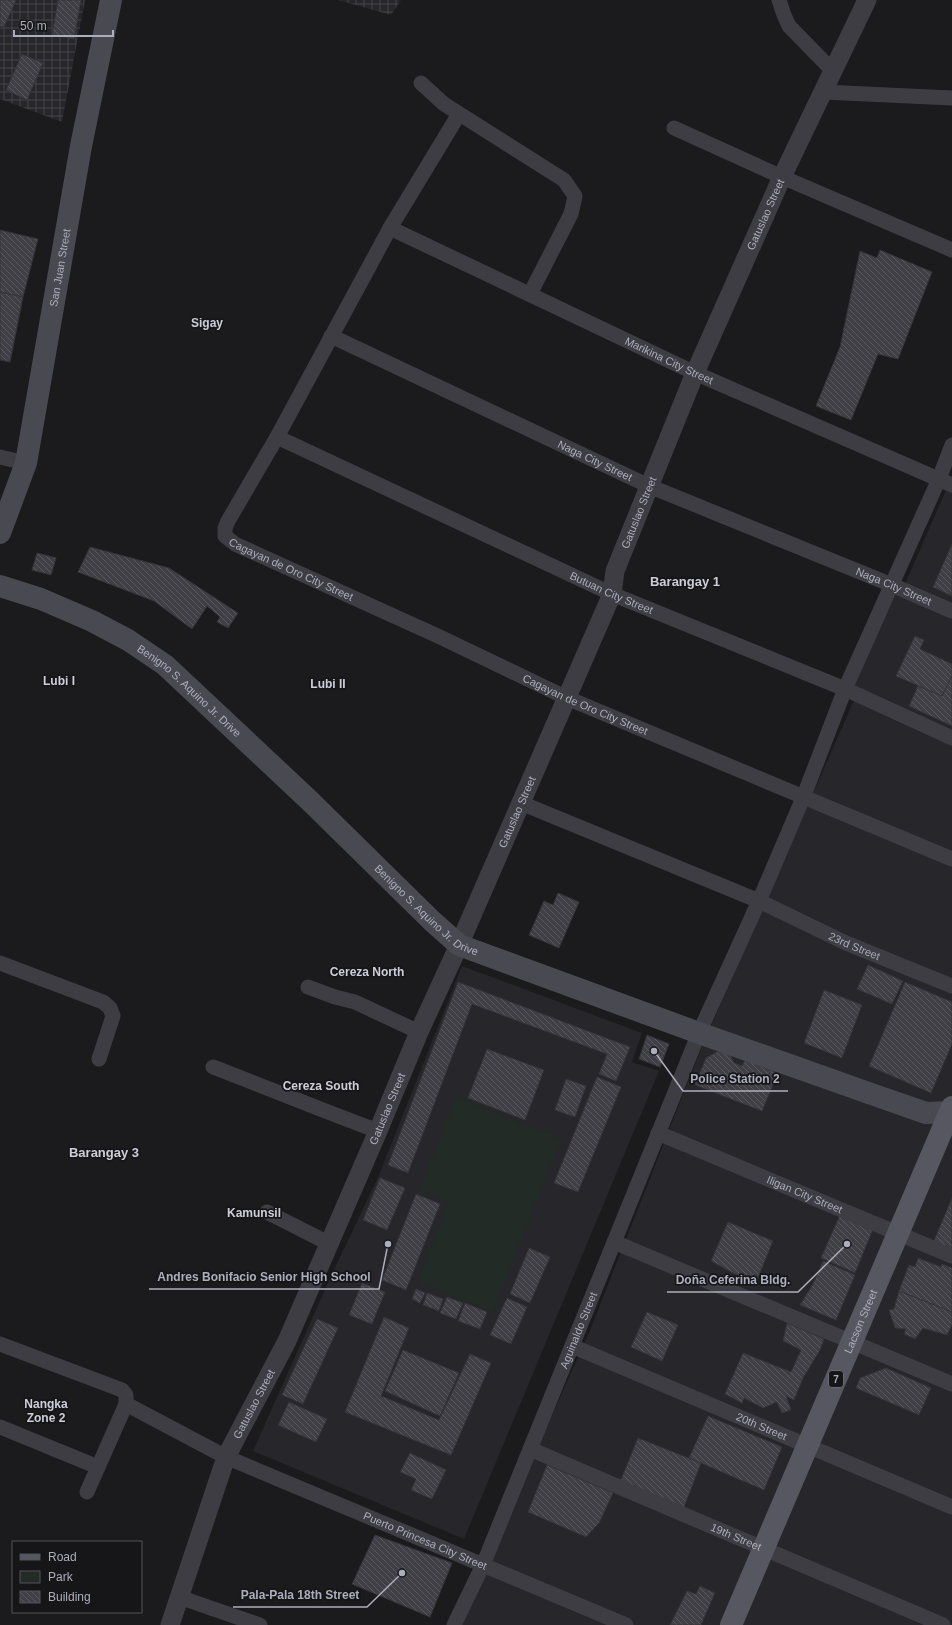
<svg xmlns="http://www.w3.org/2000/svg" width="952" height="1625" font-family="Arial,sans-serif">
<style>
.built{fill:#27262a}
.industrial{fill:url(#industrial-grid)}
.green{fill:#222b25}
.building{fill:url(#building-back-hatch);stroke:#353439}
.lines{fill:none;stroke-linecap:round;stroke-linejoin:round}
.minor{stroke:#3e3d44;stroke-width:15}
.tertiary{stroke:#3e3d44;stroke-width:19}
.secondary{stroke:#494952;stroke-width:22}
.primary{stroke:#575761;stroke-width:22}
.labels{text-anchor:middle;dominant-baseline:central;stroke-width:3.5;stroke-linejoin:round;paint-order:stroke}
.shield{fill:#161518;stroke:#80808c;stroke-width:1}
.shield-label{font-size:10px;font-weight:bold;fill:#adaebd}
.street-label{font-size:11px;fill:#adaebd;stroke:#161518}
.neighbourhood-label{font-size:12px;font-weight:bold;fill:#ceced9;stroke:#161518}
.quarter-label{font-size:13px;font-weight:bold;fill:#ceced9;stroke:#161518}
.leader{fill:none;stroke:#adaebd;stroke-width:1.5}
.callout-dot{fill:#adaebd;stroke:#161518;stroke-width:1.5}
.callout-label{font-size:12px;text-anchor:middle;font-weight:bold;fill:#adaebd;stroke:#161518;stroke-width:3.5;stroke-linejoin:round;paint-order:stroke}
</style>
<defs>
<pattern id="industrial-grid" width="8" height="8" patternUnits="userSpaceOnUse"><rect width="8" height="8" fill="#27262a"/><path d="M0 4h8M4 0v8" fill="none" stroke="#444347"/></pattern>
<pattern id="building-back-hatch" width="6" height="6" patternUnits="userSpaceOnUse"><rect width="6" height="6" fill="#403f45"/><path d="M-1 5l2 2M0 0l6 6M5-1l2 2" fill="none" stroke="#59585e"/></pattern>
</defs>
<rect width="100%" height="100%" fill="#1b1a1d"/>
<g class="built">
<path d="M 946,490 L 952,492 L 952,1625 L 457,1625 L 589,1333 L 701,1049 L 858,691 L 852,687 L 897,592 L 901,593 Z"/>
<path d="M 462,966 L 642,1033 L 632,1062 L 659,1071 L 464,1539 L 253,1451 L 327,1285 L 379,1175 Z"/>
</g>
<g class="industrial">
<path d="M 0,0 L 85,0 L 62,122 L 0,99 Z"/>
<path d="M 338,0 L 401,0 L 391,15 Z"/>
</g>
<path class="green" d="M 456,1097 L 562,1139 L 493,1312 L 417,1282 L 449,1202 L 419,1190 Z"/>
<g class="building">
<path d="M 0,0 L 16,0 L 4,27 L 0,26 Z"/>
<path d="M 58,0 L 81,0 L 74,39 L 52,35 Z"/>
<path d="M 22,54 L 43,63 L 27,100 L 6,90 Z"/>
<path d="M 0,230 L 38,239 L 23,297 L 0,292 Z"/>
<path d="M 880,250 L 932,272 L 898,359 L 878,354 L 851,420 L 816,406 L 840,347 L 860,251 L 877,258 Z"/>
<path d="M 0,292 L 23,297 L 10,362 L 0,360 Z"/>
<path d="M 952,544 L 952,596 L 933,587 Z"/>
<path d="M 90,547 L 169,568 L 238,613 L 228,628 L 217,622 L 220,617 L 207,606 L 192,629 L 154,601 L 78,572 Z"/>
<path d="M 37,553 L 56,558 L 51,575 L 32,570 Z"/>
<path d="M 915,636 L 924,640 L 920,649 L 952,664 L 952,676 L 942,696 L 896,676 Z"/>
<path d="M 952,676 L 952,726 L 909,706 L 918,686 L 942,696 Z"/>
<path d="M 558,893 L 579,902 L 559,948 L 529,935 L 544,901 L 553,905 Z"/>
<path d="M 868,965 L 903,981 L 892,1004 L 857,989 Z"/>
<path d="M 458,982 L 630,1047 L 616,1081 L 599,1074 L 607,1054 L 472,1004 L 408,1173 L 388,1165 Z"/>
<path d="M 905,982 L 952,1002 L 952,1044 L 931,1093 L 869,1066 Z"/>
<path d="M 824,990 L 862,1005 L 842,1058 L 804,1043 Z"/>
<path d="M 647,1035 L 669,1044 L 660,1067 L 639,1059 Z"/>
<path d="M 487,1049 L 544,1070 L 525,1120 L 468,1098 Z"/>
<path d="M 720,1050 L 730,1055 L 734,1063 L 742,1066 L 745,1060 L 778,1073 L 762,1111 L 695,1085 L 706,1058 Z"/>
<path d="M 597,1077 L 621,1087 L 578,1192 L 554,1183 Z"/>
<path d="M 566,1079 L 586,1086 L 575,1117 L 555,1110 Z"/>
<path d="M 380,1178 L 405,1188 L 387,1230 L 363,1220 Z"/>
<path d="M 416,1194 L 440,1204 L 406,1290 L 382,1280 Z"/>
<path d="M 952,1198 L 952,1251 L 933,1243 Z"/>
<path d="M 840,1215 L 873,1229 L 855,1273 L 821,1258 Z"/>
<path d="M 728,1222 L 773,1241 L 755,1285 L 711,1261 Z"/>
<path d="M 529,1248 L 550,1257 L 530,1303 L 510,1294 Z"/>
<path d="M 918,1258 L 941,1267 L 942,1264 L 952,1268 L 952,1312 L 899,1291 L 909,1265 L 915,1267 Z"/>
<path d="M 823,1261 L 855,1275 L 836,1320 L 800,1305 L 813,1284 Z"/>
<path d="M 362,1283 L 385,1292 L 372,1324 L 349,1315 Z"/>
<path d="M 416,1289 L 425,1293 L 420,1303 L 412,1299 Z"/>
<path d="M 899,1291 L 952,1312 L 952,1325 L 947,1335 L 923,1328 L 915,1339 L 904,1334 L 906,1329 L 895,1328 L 889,1310 L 894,1309 Z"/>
<path d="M 427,1293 L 443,1299 L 439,1311 L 423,1305 Z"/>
<path d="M 447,1297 L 463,1303 L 456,1319 L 440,1313 Z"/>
<path d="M 507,1298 L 527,1307 L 511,1344 L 490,1335 Z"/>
<path d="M 465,1303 L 487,1312 L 480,1329 L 458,1321 Z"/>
<path d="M 647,1312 L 678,1325 L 662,1361 L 631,1347 Z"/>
<path d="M 384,1317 L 409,1328 L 381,1396 L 439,1420 L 470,1354 L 491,1363 L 451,1455 L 345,1412 Z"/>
<path d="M 317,1319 L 338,1328 L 303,1404 L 282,1395 Z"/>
<path d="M 787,1323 L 824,1339 L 820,1350 L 803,1378 L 794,1400 L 786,1396 L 791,1410 L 782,1413 L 777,1402 L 763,1408 L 744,1398 L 742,1403 L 725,1394 L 743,1353 L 791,1372 L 801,1350 L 783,1341 Z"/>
<path d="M 403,1350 L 459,1373 L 440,1416 L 385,1391 Z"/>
<path d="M 886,1368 L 931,1388 L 919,1415 L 856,1388 L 860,1378 Z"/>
<path d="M 289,1402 L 327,1419 L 316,1442 L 278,1425 Z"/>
<path d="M 708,1416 L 782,1447 L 764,1490 L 689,1458 Z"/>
<path d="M 638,1438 L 701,1463 L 682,1512 L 618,1487 Z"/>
<path d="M 410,1453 L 446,1470 L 432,1499 L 411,1490 L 416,1479 L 400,1472 Z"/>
<path d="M 547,1465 L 613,1493 L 599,1523 L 586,1537 L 528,1512 Z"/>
<path d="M 375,1535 L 452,1563 L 430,1617 L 352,1584 Z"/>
<path d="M 700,1586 L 715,1593 L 701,1625 L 670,1625 L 687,1591 L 696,1594 Z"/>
</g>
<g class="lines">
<g class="minor">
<path d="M 779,0 L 784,15 L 789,26 L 832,70"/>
<path d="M 421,83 L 444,104 L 564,180 L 575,196 L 571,214 L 530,294"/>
<path d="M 823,92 L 952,98"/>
<path id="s1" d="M 459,114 L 390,228 L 277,437 L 228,521 L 225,528 L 225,536 L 235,544 L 440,637 L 567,698 L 952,859"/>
<path d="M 674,128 L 782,177 L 952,250"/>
<path id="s2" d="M 390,228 L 695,373 L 952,485"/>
<path id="s3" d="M 331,336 L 649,486 L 892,585 L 952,611"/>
<path id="s4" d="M 277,437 L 612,594 L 845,689 L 952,738"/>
<path d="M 0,457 L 26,463"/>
<path id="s5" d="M 521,803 L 759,901 L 846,943 L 952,986"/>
<path d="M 0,963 L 103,1002 L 110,1008 L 113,1016 L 99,1059"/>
<path d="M 308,987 L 335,997 L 355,1002 L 419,1032"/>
<path d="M 213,1067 C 268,1088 323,1111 378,1131"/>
<path id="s6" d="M 658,1133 L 952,1256"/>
<path d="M 267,1212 L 330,1244"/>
<path d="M 614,1242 L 952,1384"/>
<path id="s7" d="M 0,1344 L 122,1390 L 126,1395 L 126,1404 L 226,1457 L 626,1625"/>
<path id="s8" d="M 572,1346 L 952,1507"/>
<path d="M 0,1427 L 98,1467"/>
<path id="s9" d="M 530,1449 L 943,1625"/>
<path d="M 87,1492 L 126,1404"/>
<path d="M 179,1597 L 260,1625"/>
<path id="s10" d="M 454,1625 L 483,1565 L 699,1033 L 759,901 L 803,798 L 845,689 L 939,479 L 952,445"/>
</g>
<path class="tertiary" id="s11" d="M 170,1625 L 226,1457 L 287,1341 L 378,1131 L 419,1032 L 459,945 L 612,594 L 615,571 L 695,373 L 782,177 L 867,0"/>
<g class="secondary">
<path id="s12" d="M 0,533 L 26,463 L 81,146 L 111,0"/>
<path id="s13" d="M 0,586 L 41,599 L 92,621 L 128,640 L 165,665 L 311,802 L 432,921 L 459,945 L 699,1033 L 880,1097 L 926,1113 L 952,1112"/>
</g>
<path class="primary" id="s14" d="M 731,1625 L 952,1107"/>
</g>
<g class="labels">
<rect class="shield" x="829" y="1371" width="14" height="16" rx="3"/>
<g class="shield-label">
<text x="836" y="1379">7</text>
</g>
<g class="street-label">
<text stroke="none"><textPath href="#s11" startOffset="1533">Gatuslao Street</textPath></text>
<text stroke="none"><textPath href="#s12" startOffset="273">San Juan Street</textPath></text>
<text stroke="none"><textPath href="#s2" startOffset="309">Marikina City Street</textPath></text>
<text stroke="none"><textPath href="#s3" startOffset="292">Naga City Street</textPath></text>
<text stroke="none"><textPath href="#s11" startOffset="1209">Gatuslao Street</textPath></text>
<text stroke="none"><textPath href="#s1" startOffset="558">Cagayan de Oro City Street</textPath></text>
<text stroke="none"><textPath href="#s3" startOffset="616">Naga City Street</textPath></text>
<text stroke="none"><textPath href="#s4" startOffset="369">Butuan City Street</textPath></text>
<text stroke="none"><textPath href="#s13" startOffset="219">Benigno S. Aquino Jr. Drive</textPath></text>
<text stroke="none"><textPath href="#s1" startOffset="882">Cagayan de Oro City Street</textPath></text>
<text stroke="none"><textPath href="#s11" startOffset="885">Gatuslao Street</textPath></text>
<text stroke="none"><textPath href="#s13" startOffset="543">Benigno S. Aquino Jr. Drive</textPath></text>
<text stroke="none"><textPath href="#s5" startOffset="363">23rd Street</textPath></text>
<text stroke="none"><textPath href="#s11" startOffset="561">Gatuslao Street</textPath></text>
<text stroke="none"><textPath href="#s6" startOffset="159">Iligan City Street</textPath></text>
<text stroke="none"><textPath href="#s14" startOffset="330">Lacson Street</textPath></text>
<text stroke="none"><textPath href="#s10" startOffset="320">Aguinaldo Street</textPath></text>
<text stroke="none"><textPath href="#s11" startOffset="237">Gatuslao Street</textPath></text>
<text stroke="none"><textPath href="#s8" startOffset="206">20th Street</textPath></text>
<text stroke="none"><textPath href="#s9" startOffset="224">19th Street</textPath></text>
<text stroke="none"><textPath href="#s7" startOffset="475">Puerto Princesa City Street</textPath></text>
</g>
<g class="neighbourhood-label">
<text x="207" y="323">Sigay</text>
<text x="59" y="681">Lubi I</text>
<text x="328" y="684">Lubi II</text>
<text x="367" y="972">Cereza North</text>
<text x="321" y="1086">Cereza South</text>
<text x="254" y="1213">Kamunsil</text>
<text x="46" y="1404">Nangka<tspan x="46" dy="14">Zone 2</tspan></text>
</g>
<g class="quarter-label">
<text x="685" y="581">Barangay 1</text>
<text x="104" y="1152">Barangay 3</text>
</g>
</g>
<path class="leader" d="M654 1051L683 1091H788M388 1244L379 1289H149M847 1244L798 1292H667M402 1573L367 1607H233"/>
<g class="callout-dot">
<circle cx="654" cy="1051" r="4"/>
<circle cx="388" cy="1244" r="4"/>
<circle cx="847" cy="1244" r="4"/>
<circle cx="402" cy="1573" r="4"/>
</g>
<g class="callout-label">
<text x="735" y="1083">Police Station 2</text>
<text x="264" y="1281">Andres Bonifacio Senior High School</text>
<text x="733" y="1284">Doña Ceferina Bldg.</text>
<text x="300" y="1599">Pala-Pala 18th Street</text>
</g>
<rect x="12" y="1541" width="130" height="72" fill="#161518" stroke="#52525a"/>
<rect x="20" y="1554" width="20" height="6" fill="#575761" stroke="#52525a"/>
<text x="48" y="1561" font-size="12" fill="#adaebd">Road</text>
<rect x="20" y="1571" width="20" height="12" fill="#222b25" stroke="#52525a"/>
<text x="48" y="1581" font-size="12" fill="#adaebd">Park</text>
<rect x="20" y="1591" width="20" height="12" fill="url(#building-back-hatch)" stroke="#52525a"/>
<text x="48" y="1601" font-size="12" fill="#adaebd">Building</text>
<path d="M14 30v6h99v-6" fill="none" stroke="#adaebd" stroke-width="2"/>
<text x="20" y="30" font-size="12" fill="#adaebd" stroke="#161518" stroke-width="3" paint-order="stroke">50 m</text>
</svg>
